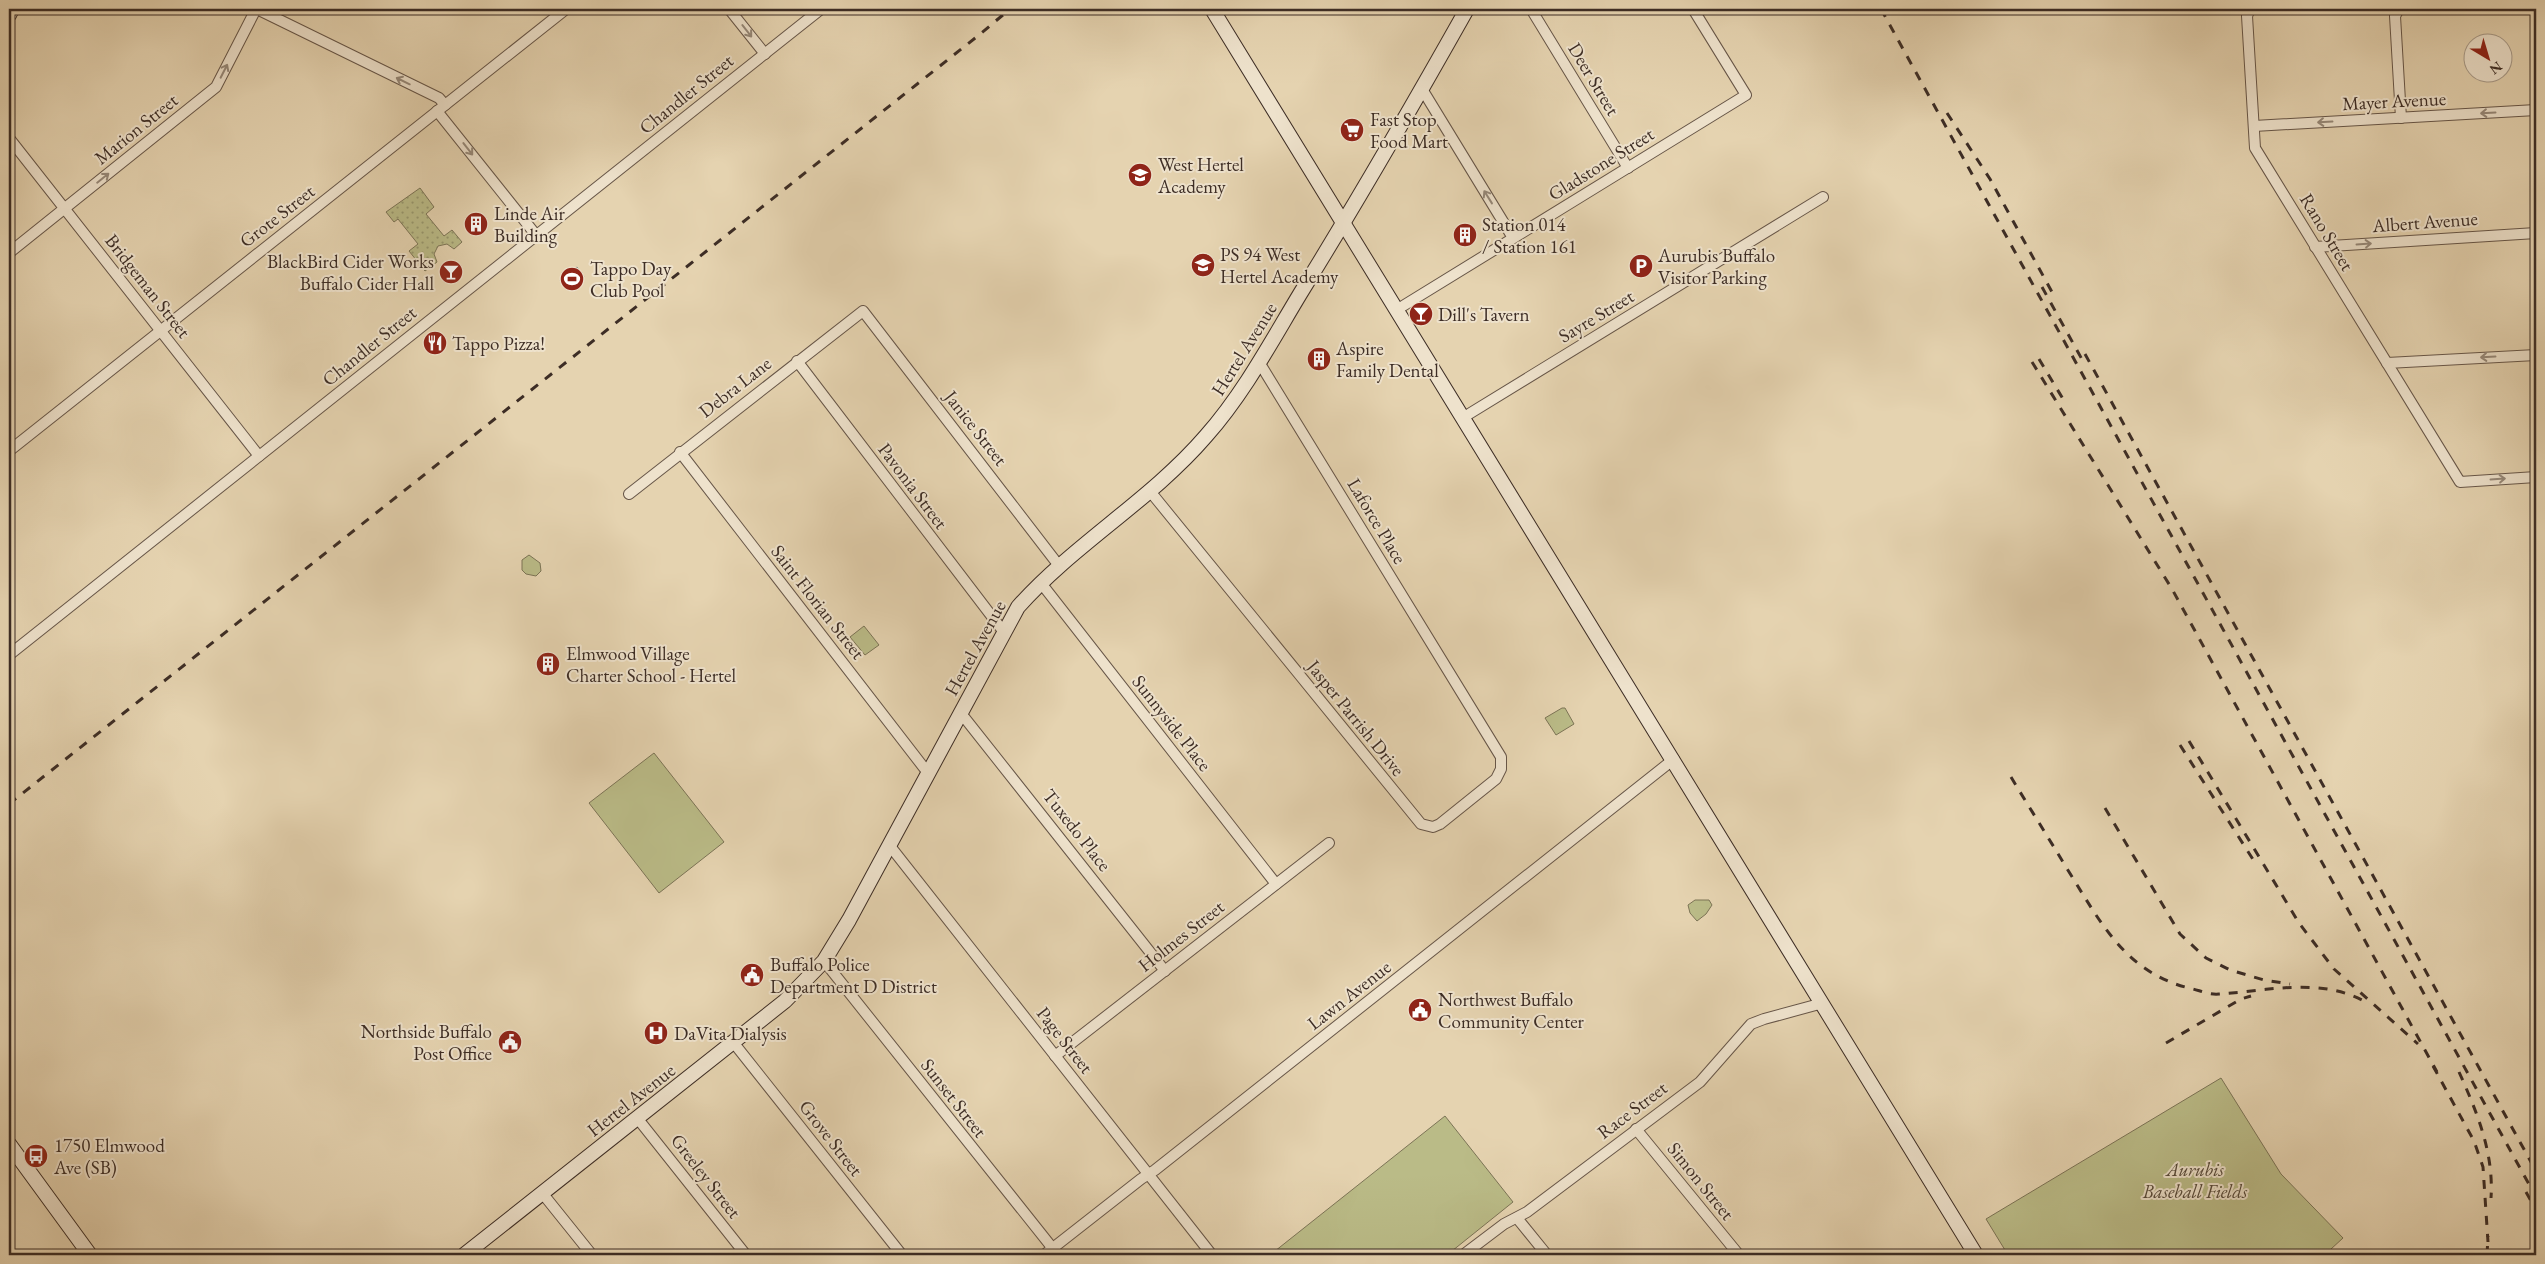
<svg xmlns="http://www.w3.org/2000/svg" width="2545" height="1264" font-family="'EB Garamond',serif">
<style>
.grass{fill:url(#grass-dots);stroke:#7c7456}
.park{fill:#babb87;stroke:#7c7456}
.water{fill:#96b8ac;stroke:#728076}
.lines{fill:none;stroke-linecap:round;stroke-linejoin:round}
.street-casing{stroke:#675648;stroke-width:12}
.secondary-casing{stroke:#3d2d25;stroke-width:16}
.street{stroke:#eee2cc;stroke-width:10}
.secondary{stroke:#eee2cc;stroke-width:14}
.rail{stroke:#3d2d25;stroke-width:3;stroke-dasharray:9 9;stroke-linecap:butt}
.oneway{stroke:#968878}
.labels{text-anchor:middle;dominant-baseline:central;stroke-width:4;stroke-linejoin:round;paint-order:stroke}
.street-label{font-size:19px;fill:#3d2d25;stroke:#eee2cc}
.poi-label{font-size:19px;fill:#3d2d25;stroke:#eee2cc;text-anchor:start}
.park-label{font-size:19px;font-style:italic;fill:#564939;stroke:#eee2cc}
</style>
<defs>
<pattern id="grass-dots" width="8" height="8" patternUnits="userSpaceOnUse" patternTransform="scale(1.25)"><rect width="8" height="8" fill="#babb87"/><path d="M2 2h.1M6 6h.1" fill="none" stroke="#98986e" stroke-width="1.8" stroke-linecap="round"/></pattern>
</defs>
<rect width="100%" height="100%" fill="#e5d3b0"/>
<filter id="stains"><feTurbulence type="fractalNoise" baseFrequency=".004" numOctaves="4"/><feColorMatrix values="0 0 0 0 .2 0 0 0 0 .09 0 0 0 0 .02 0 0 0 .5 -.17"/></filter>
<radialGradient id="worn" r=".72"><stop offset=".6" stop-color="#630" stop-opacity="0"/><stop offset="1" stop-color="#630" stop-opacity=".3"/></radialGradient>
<path class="grass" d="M 420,188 L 434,207 L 426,214 L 444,236 L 452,230 L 462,242 L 454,249 L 447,244 L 438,246 L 434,254 L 437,262 L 425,271 L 409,251 L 418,244 L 398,219 L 394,222 L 386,212 Z"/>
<g class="park">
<path d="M 529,555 L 540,563 L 541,571 L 536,576 L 526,574 L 522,570 L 522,560 Z"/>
<path d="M 864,626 L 879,645 L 865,655 L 850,637 Z"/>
<path d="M 1562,708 L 1565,708 L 1574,724 L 1556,735 L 1545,718 Z"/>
<path d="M 654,753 L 724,842 L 659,893 L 589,803 Z"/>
<path d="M 1695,900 L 1709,900 L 1712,905 L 1706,914 L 1697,921 L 1690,913 L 1688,905 Z"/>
<path d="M 2221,1078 L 2281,1174 L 2343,1238 L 2331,1249 L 2329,1255 L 2008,1255 L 1986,1219 Z"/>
<path d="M 1445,1116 L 1513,1202 L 1447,1255 L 1270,1255 Z"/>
</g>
<path class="water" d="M 577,267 L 584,277 L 568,290 L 560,280 Z"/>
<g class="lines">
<g class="street-casing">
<g id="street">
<path d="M 257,9 L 439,98 L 445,105"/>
<path d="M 729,9 L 765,54"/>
<path d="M 1531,9 L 1628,168"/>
<path d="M 2250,9 L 2247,16 L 2255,148 L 2460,482 L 2536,477"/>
<path d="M 2399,9 L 2395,16 L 2401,118"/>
<path d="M 1422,89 L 1513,238"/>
<path d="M 437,111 L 536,235"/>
<path d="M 2254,126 L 2536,110"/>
<path d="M 9,138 L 259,456"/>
<path d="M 2315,247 L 2536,233"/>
<path d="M 9,253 L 216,87 L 256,9"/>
<path d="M 1398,309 L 1746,95 L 1693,9"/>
<path d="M 797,361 L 1003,631"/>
<path d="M 2387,363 L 2536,355"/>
<path d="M 1464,417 L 1823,197"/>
<path d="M 9,451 L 566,9"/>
<path d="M 680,452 L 928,773"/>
<path d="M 1149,490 L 1421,824 L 1433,827 L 1440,824 L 1496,779 L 1501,769 L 1501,757 L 1259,362"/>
<path d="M 629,494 L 863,311 L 1060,567"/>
<path d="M 1041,583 L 1276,884"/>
<path d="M 9,655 L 821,9"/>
<path d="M 960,712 L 1165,971"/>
<path d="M 890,846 L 1212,1255"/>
<path d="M 824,961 L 1058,1255"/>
<path d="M 733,1042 L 902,1255"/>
<path d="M 1055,1056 L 1329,843"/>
<path d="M 638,1119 L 746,1255"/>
<path d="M 1636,1129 L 1739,1255"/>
<path d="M 543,1194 L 592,1255"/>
<path d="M 1517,1218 L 1547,1255"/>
<path d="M 1044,1255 L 1141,1179 L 1155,1170 L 1674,759"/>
<path d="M 1463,1255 L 1504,1224 L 1527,1212 L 1700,1082 L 1751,1024 L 1764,1019 L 1823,1003"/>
</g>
</g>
<g class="secondary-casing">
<g id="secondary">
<path d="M 1212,9 L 1976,1255"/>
<path d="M 9,15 L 12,9"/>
<path d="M 9,1144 L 90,1255"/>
<path d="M 464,1255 L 785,1001 L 824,961 L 849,920 L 1018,607 C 1074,544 1151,500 1206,436 C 1244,393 1271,342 1300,294 C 1358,200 1413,105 1467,9"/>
</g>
</g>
<use href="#street" class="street"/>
<use href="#secondary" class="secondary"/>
<g class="rail">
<path d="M 1881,9 L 2536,1197"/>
<path d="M 1947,113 L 1990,179 L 2052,292"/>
<path d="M 2042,287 L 2084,363"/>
<path d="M 2085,354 L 2536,1171"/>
<path d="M 2039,359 L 2066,404"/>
<path d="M 2032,362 L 2172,589 L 2437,1072"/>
<path d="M 2189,741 L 2299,923 L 2334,969 L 2418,1044"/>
<path d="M 2180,745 L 2254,861"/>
<path d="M 2011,777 C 2029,807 2048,837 2066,867 C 2100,921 2125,974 2193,989 C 2201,991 2210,995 2219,994 C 2267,991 2319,977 2364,1001"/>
<path d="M 9,804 L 979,35 L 1010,9"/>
<path d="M 2105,808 L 2180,934 L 2206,958 L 2230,970 L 2264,980 L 2290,984"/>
<path d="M 2166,1043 L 2241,999 L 2251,996"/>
<path d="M 2433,1066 L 2474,1141 L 2483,1167 L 2488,1242"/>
<path d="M 2459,1072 C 2477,1112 2494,1153 2491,1198"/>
<path d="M 2526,1192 L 2536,1210"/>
<path d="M 2487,1255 L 2488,1236"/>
</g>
</g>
<defs><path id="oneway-shaft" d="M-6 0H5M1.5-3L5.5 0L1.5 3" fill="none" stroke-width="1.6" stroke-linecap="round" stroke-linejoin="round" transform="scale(1.25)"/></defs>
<g class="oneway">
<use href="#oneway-shaft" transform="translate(747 31) rotate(52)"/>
<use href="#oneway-shaft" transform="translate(224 71) rotate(-63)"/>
<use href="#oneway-shaft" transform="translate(403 81) rotate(-154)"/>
<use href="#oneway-shaft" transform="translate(2488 113) rotate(177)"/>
<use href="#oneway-shaft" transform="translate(2325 122) rotate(177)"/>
<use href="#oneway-shaft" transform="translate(468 149) rotate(52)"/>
<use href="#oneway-shaft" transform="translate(103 178) rotate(-39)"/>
<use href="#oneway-shaft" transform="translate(1488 197) rotate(-122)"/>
<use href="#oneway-shaft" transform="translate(2364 244) rotate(-4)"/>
<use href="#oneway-shaft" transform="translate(2488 357) rotate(177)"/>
<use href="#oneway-shaft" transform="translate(2498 479) rotate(-4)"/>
</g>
<defs>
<g id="supermarket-disc" transform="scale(1.25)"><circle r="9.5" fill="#8f2418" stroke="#eee2cc"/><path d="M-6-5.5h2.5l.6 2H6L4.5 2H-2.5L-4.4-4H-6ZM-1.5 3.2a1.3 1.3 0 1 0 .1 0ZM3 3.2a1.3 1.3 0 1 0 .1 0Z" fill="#fff"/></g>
<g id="school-disc" transform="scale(1.25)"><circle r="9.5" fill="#8f2418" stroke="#eee2cc"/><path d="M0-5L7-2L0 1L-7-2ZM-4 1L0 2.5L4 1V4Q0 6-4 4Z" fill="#fff"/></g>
<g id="building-disc" transform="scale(1.25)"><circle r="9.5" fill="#8f2418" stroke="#eee2cc"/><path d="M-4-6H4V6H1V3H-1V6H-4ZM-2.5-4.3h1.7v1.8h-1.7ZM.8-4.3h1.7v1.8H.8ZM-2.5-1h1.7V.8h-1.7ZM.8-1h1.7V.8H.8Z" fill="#fff"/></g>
<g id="parking-disc" transform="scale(1.25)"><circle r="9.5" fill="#8f2418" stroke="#eee2cc"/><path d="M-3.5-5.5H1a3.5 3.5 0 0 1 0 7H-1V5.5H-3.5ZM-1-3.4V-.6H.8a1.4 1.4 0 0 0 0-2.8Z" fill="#fff"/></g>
<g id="bar-disc" transform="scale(1.25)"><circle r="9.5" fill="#8f2418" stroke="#eee2cc"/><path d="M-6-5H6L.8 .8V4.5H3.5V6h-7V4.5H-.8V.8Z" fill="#fff"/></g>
<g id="stadium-disc" transform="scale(1.25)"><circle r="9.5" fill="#8f2418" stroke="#eee2cc"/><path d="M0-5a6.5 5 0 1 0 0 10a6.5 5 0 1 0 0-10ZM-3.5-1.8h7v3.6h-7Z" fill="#fff"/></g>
<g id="restaurant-disc" transform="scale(1.25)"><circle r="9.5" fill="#8f2418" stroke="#eee2cc"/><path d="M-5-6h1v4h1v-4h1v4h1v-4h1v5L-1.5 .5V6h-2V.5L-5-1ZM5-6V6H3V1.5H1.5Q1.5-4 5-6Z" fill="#fff"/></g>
<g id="civic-disc" transform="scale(1.25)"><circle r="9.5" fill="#8f2418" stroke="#eee2cc"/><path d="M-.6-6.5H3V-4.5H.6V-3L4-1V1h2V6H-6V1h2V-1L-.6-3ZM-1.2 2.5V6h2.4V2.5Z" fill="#fff"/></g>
<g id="hospital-disc" transform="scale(1.25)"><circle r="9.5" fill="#8f2418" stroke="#eee2cc"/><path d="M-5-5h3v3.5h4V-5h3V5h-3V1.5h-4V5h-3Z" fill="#fff"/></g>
<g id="bus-disc" transform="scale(1.25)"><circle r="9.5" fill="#8f2418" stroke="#eee2cc"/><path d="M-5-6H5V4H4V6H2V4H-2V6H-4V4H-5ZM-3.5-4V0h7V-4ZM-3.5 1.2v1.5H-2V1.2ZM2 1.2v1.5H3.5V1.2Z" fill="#fff"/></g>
</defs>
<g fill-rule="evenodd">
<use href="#supermarket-disc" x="1352" y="130"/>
<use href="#school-disc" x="1140" y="175"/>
<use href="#building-disc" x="476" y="224"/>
<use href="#building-disc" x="1465" y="235"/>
<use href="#school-disc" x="1203" y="265"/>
<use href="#parking-disc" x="1641" y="266"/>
<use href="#bar-disc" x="451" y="272"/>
<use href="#stadium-disc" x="572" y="279"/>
<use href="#bar-disc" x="1421" y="314"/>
<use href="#restaurant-disc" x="435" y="343"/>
<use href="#building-disc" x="1319" y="359"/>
<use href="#building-disc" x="548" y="664"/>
<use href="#civic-disc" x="752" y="975"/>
<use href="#civic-disc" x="1420" y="1010"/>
<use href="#hospital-disc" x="656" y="1033"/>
<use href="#civic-disc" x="510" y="1042"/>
<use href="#bus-disc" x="36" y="1156"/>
</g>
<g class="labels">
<g class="street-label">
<text transform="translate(1594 79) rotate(59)">Deer Street</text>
<text transform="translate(686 94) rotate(-39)">Chandler Street</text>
<text transform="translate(2394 101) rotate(-3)">Mayer Avenue</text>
<text transform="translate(136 129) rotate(-39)">Marion Street</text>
<text transform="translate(1601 164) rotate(-32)">Gladstone Street</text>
<text transform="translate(277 216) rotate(-38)">Grote Street</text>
<text transform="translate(2425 222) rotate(-4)">Albert Avenue</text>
<text transform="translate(2327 232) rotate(59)">Rano Street</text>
<text transform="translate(148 286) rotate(52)">Bridgeman Street</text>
<text transform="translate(1596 316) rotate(-31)">Sayre Street</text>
<text transform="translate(369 346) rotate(-39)">Chandler Street</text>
<text transform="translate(1244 349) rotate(-58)">Hertel Avenue</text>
<text transform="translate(735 387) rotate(-38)">Debra Lane</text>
<text transform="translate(976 428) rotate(52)">Janice Street</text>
<text transform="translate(913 486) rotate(53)">Pavonia Street</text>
<text transform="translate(1377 521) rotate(59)">Laforce Place</text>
<text transform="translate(818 602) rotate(52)">Saint Florian Street</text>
<text transform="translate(975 648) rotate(-61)">Hertel Avenue</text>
<text transform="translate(1356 718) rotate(51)">Jasper Parrish Drive</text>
<text transform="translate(1172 723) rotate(52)">Sunnyside Place</text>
<text transform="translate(1077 830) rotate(52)">Tuxedo Place</text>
<text transform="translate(1181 936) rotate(-38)">Holmes Street</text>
<text transform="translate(1349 995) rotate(-38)">Lawn Avenue</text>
<text transform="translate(1065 1040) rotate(52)">Page Street</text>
<text transform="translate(954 1098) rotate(52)">Sunset Street</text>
<text transform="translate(631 1100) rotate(-38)">Hertel Avenue</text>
<text transform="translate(1632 1110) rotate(-37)">Race Street</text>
<text transform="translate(831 1138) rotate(52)">Grove Street</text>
<text transform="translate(706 1176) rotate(52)">Greeley Street</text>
<text transform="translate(1701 1181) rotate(51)">Simon Street</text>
</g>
<g class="poi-label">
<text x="1370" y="119">Fast Stop<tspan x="1370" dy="22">Food Mart</tspan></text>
<text x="1158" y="164">West Hertel<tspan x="1158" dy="22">Academy</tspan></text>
<text x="494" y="213">Linde Air<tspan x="494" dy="22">Building</tspan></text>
<text x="1482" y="224">Station 014<tspan x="1482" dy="22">/ Station 161</tspan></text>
<text x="1220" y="254">PS 94 West<tspan x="1220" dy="22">Hertel Academy</tspan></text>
<text x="1658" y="255">Aurubis Buffalo<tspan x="1658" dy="22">Visitor Parking</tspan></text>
<text x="434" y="261" text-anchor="end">BlackBird Cider Works<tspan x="434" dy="22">Buffalo Cider Hall</tspan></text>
<text x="590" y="268">Tappo Day<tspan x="590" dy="22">Club Pool</tspan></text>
<text x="1438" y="314">Dill's Tavern</text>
<text x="452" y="343">Tappo Pizza!</text>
<text x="1336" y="348">Aspire<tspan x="1336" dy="22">Family Dental</tspan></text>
<text x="566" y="653">Elmwood Village<tspan x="566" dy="22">Charter School - Hertel</tspan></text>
<text x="770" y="964">Buffalo Police<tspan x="770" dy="22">Department D District</tspan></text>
<text x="1438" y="999">Northwest Buffalo<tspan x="1438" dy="22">Community Center</tspan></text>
<text x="492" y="1031" text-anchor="end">Northside Buffalo<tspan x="492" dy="22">Post Office</tspan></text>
<text x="674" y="1033">DaVita Dialysis</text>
<text x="54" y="1145">1750 Elmwood<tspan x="54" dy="22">Ave (SB)</tspan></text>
</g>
<g class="park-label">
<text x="2195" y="1169">Aurubis<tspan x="2195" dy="22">Baseball Fields</tspan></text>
</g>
</g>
<rect width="2545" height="1264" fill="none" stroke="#e5d3b0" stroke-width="30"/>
<rect x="10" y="10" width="2525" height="1244" fill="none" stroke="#3d2d25" stroke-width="2.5"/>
<rect x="15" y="15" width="2515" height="1234" fill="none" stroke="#3d2d25"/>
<g transform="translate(2488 58) rotate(142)"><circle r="24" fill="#eee2cc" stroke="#a79a89"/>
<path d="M0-4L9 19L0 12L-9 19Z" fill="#8f2418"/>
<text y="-8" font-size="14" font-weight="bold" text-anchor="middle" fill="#3d2d25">N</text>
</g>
<rect width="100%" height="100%" filter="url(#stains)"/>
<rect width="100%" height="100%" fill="url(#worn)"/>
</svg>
